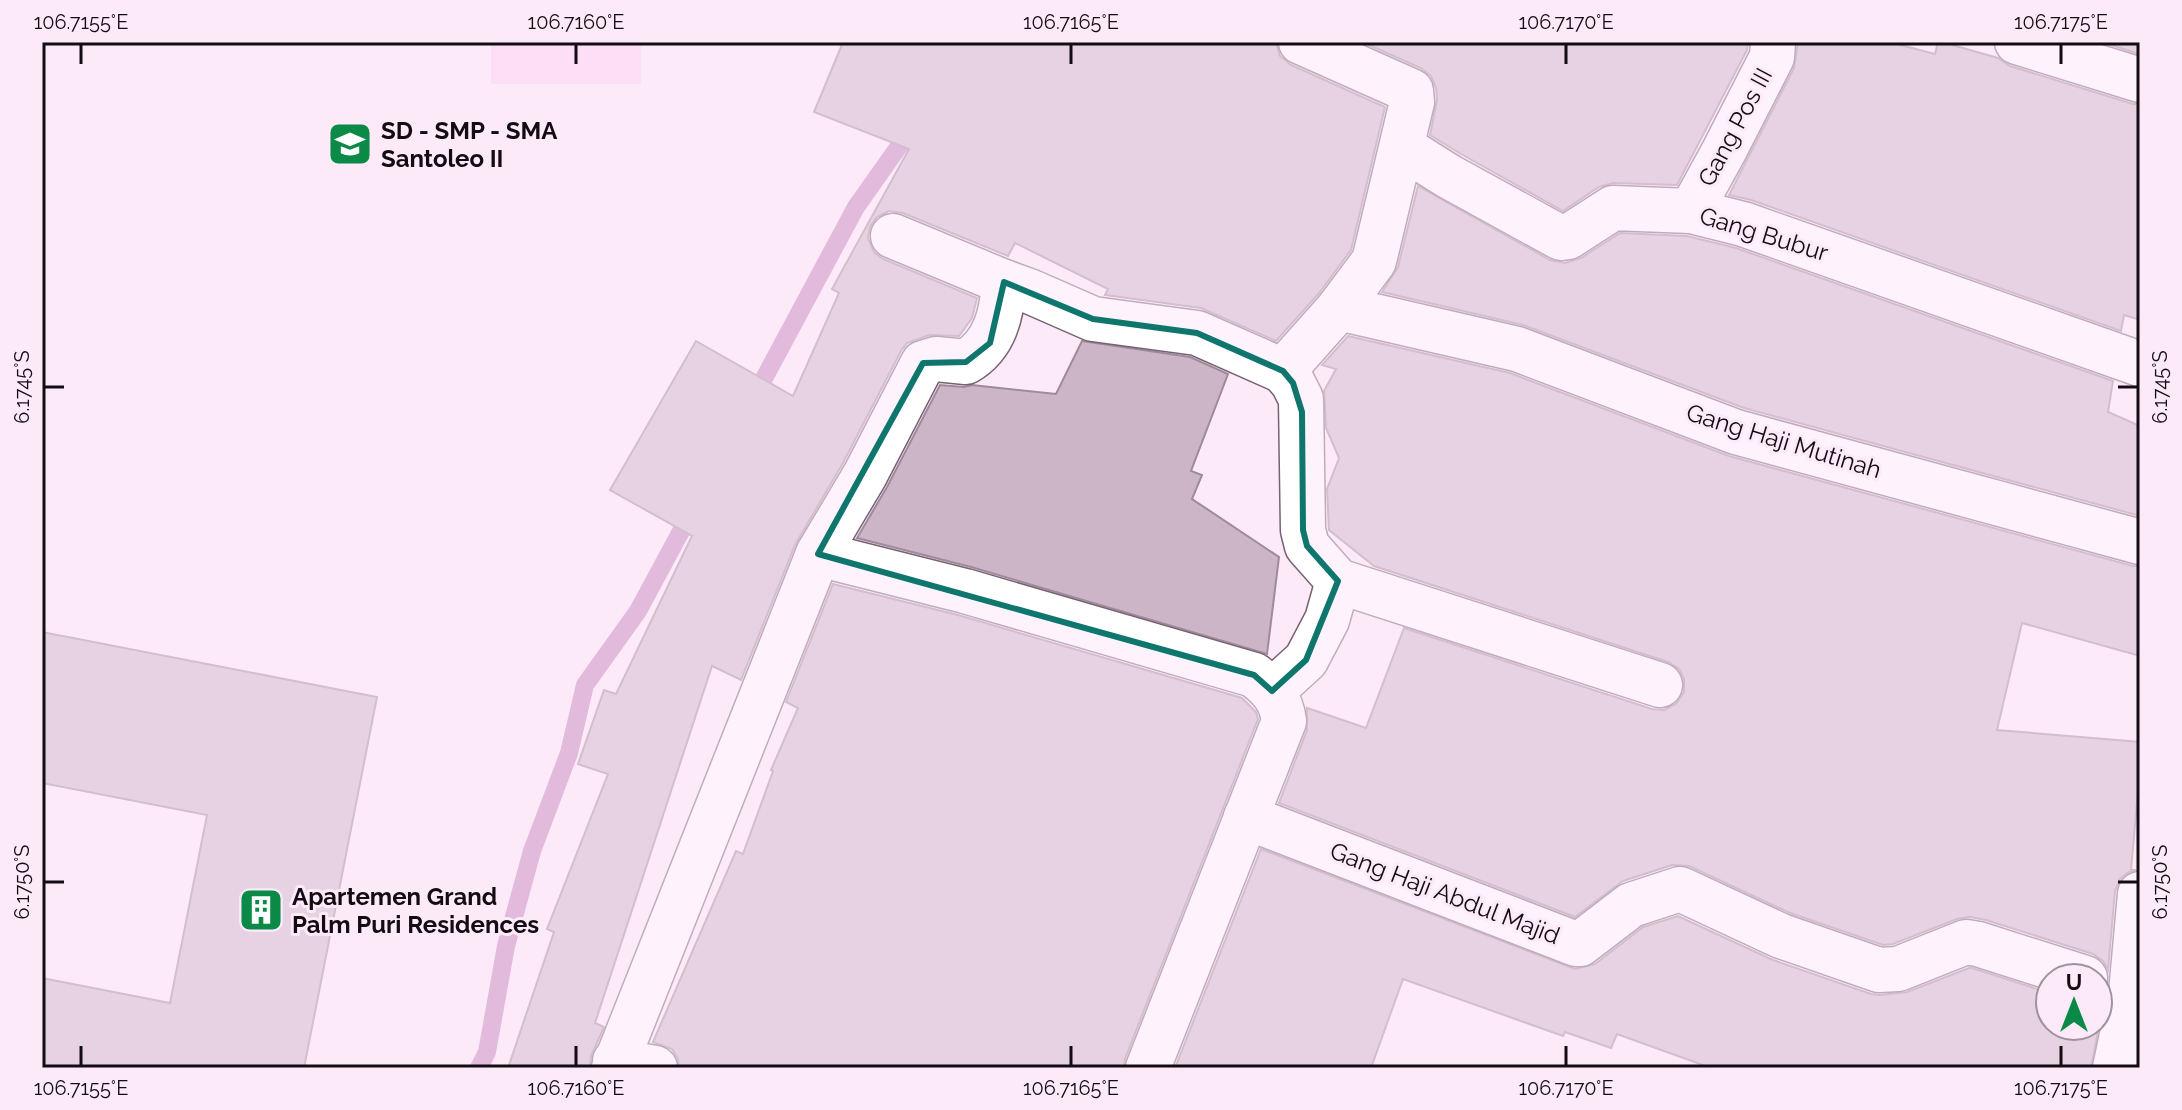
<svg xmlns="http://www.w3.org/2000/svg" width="2182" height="1110" font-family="Raleway,sans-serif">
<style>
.green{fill:#fad1f3}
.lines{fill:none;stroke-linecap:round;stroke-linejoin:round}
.stream{stroke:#c181b8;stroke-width:18}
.building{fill:#cbb5c7;stroke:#9f8a9b;stroke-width:2}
.minor-casing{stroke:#766273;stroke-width:47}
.minor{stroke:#fff;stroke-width:44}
.marked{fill:none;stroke:#0f766e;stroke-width:6;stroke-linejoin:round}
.ticks{fill:none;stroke:#130c12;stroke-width:3}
.labels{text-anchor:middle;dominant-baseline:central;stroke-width:6;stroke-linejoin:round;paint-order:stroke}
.street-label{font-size:24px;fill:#130c12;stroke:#fdeaf9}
.poi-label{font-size:24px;font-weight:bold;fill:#130c12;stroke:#fdeaf9;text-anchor:start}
.neatline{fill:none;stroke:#130c12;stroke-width:3}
.ticks-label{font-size:20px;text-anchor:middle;fill:#130c12}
</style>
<rect width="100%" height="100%" fill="#fdeaf9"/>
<rect class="green" x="491" y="42" width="150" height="42"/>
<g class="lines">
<g class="stream">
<path d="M 753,399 L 856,207 L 914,125"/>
<path d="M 479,1068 L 487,1052 L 506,946 L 532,851 L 569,753 L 585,685 L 638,611 L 693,509"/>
</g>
</g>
<g class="building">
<path d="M 843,42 L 1276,42 L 1280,56 L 1291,65 L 1385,107 L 1351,250 L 1320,292 L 1276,341 L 1201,308 L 1105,295 L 1108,289 L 1015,243 L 1008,256 L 903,213 L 889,211 L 877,217 L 870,227 L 868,238 L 874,252 L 883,259 L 977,298 L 972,318 L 959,336 L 929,335 L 907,343 L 901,351 L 843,463 L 795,545 L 741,680 L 712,666 L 595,1023 L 604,1027 L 591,1056 L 590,1068 L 508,1068 L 554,932 L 547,929 L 608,774 L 578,764 L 604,690 L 616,694 L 692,536 L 610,490 L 696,341 L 793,396 L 839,293 L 832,289 L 909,149 L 814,112 Z"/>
<path d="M 1362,42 L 1748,42 L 1747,50 L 1677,185 L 1613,183 L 1599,187 L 1563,211 L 1461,154 L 1430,135 L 1437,100 L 1436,88 L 1431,76 L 1421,68 Z"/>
<path d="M 1798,42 L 1889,42 L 1935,54 L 1938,42 L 1942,42 L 1998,58 L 2010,66 L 2133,104 L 2140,104 L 2140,320 L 2124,315 L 2121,331 L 1751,200 L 1729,195 L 1794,68 Z"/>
<path d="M 2102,42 L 2140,42 L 2140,51 L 2139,54 Z"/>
<path d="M 1418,186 L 1550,260 L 1565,263 L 1581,258 L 1620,233 L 1687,236 L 1736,248 L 2113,381 L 2108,412 L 2140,426 L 2140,516 L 1744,408 L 1523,325 L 1382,292 L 1398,267 Z"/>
<path d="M 1348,336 L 1510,373 L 1729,456 L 2133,566 L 2140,566 L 2140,656 L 2022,623 L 1997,730 L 2140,742 L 2140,768 L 2131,870 L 2136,870 L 2129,872 L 2120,879 L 2115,891 L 2108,970 L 2103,961 L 2093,954 L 1986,920 L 1970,917 L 1957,919 L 1893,944 L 1883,945 L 1790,913 L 1689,866 L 1672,865 L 1623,881 L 1575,917 L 1279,803 L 1307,730 L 1307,708 L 1366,728 L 1404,628 L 1652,709 L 1664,710 L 1676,704 L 1684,692 L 1684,679 L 1679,669 L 1668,662 L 1374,566 L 1329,530 L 1327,489 L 1339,458 L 1326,428 L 1324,391 L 1336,369 L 1322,365 Z"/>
<path d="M 1082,341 L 1190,357 L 1228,374 L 1191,471 L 1202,475 L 1192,499 L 1279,557 L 1267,654 L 971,567 L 857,538 L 887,487 L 940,385 L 964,387 L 972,385 L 1056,394 Z"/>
<path d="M 833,584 L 958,615 L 1242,698 L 1256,712 L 1258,719 L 1125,1059 L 1124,1068 L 679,1068 L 678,1059 L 672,1049 L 653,1042 L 736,851 L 743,854 L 773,771 L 771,770 L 798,708 L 786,702 Z"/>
<path d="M 42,632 L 377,697 L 304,1068 L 42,1068 L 42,978 L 170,1003 L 207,815 L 42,783 Z"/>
<path d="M 1261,849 L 1575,969 L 1595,964 L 1643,927 L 1678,916 L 1773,960 L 1871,994 L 1880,995 L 1907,992 L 1969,968 L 1972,968 L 2050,993 L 2050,1026 L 2098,1026 L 2098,999 L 2106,990 L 2091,1068 L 1711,1068 L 1617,1034 L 1611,1048 L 1565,1032 L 1563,1036 L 1403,979 L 1371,1068 L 1175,1068 Z"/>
</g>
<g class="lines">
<g class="minor-casing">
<g id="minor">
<path d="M 2017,42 L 2140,80"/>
<path d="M 1402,147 L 1448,176 L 1561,238 L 1568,237 L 1613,208 L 1691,211 L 1743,224 L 2140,364"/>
<path d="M 1691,211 L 1724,151 L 1772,57 L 1773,42"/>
<path d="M 893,236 L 1004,282"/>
<path d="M 1339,308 L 1517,349 L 1736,432 L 2140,542"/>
<path d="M 818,554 L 965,591 L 1254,675 C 1271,688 1281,699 1284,721 L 1148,1068"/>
<path d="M 1338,581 L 1660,685"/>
<path d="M 1272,691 L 1306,660 L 1327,620 L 1338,581 L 1307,546 L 1303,530 L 1301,399 L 1293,383 L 1283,371"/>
<path d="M 1246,817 L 1576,944 L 1580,944 L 1631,905 L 1680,889 L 1781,936 L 1879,970 L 1898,969 L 1966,942 L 1978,944 L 2085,978"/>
<path d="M 615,1061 L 655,1068"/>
<path d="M 614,1068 L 818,554 L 865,475 L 923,363 L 936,359 L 966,362 C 995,345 1002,314 1004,282 L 1029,291 L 1093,319 L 1197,333 L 1283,371 L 1339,308 L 1374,261 L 1412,102 L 1411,91 L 1301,42"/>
<path d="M 2115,1068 L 2131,993 L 2140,894"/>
</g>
</g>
<use href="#minor" class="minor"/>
</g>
<path d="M0 0H2182V1110H0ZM 1004,282 L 1093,319 L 1197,333 L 1283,371 L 1293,383 L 1302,412 L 1303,530 L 1307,546 L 1338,581 L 1306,660 L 1272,691 L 1254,675 L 818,554 L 923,363 L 966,362 L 990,343 Z" fill="#fdeaf9" fill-opacity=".55" fill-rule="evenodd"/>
<path class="marked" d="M 1004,282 L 1093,319 L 1197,333 L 1283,371 L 1293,383 L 1302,412 L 1303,530 L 1307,546 L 1338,581 L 1306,660 L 1272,691 L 1254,675 L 818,554 L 923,363 L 966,362 L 990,343 Z"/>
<path class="ticks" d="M 81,44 L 81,64M 576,44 L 576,64M 1071,44 L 1071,64M 1566,44 L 1566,64M 2061,44 L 2061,64M 44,387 L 64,387M 2118,387 L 2138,387M 44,882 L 64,882M 2118,882 L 2138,882M 81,1046 L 81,1066M 576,1046 L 576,1066M 1071,1046 L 1071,1066M 1566,1046 L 1566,1066M 2061,1046 L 2061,1066"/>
<defs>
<g id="school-square" transform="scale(2.3)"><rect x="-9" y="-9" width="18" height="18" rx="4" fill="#0a8a46" stroke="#fdeaf9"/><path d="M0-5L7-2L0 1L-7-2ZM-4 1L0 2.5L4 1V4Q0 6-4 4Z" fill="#fff"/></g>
<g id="building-square" transform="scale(2.3)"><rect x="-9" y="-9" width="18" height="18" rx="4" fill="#0a8a46" stroke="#fdeaf9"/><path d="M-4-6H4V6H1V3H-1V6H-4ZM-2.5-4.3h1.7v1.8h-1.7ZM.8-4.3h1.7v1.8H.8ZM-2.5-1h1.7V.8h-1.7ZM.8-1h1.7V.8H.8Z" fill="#fff"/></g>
</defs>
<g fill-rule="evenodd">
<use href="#school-square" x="350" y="144"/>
<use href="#building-square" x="261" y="910"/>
</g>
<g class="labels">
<g class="street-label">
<text transform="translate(1735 127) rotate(-62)">Gang Pos III</text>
<text transform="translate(1764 234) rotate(17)">Gang Bubur</text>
<text transform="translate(1784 441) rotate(17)">Gang Haji Mutinah</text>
<text transform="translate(1445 893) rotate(21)">Gang Haji Abdul Majid</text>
</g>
<g class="poi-label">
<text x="381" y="130">SD - SMP - SMA<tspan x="381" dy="28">Santoleo II</tspan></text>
<text x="292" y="896">Apartemen Grand<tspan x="292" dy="28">Palm Puri Residences</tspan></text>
</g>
</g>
<rect width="2182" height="1110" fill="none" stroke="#fdeaf9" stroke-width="88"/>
<g transform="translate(2074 1002)"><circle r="38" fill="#fdeaf9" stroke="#9f919d" stroke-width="2"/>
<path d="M0-6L14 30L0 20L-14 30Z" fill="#0a8a46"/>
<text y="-12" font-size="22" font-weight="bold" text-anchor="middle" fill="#130c12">U</text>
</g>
<rect x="44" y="44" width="2094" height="1022" class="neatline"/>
<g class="ticks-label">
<text x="81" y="29">106.7155°E</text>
<text x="576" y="29">106.7160°E</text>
<text x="1071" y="29">106.7165°E</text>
<text x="1566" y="29">106.7170°E</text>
<text x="2061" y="29">106.7175°E</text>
<text transform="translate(22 387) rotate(-90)" y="7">6.1745°S</text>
<text transform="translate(2160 387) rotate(-90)" y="7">6.1745°S</text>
<text transform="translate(22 882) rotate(-90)" y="7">6.1750°S</text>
<text transform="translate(2160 882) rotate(-90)" y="7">6.1750°S</text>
<text x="81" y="1095">106.7155°E</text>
<text x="576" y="1095">106.7160°E</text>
<text x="1071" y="1095">106.7165°E</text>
<text x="1566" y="1095">106.7170°E</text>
<text x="2061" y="1095">106.7175°E</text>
</g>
</svg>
